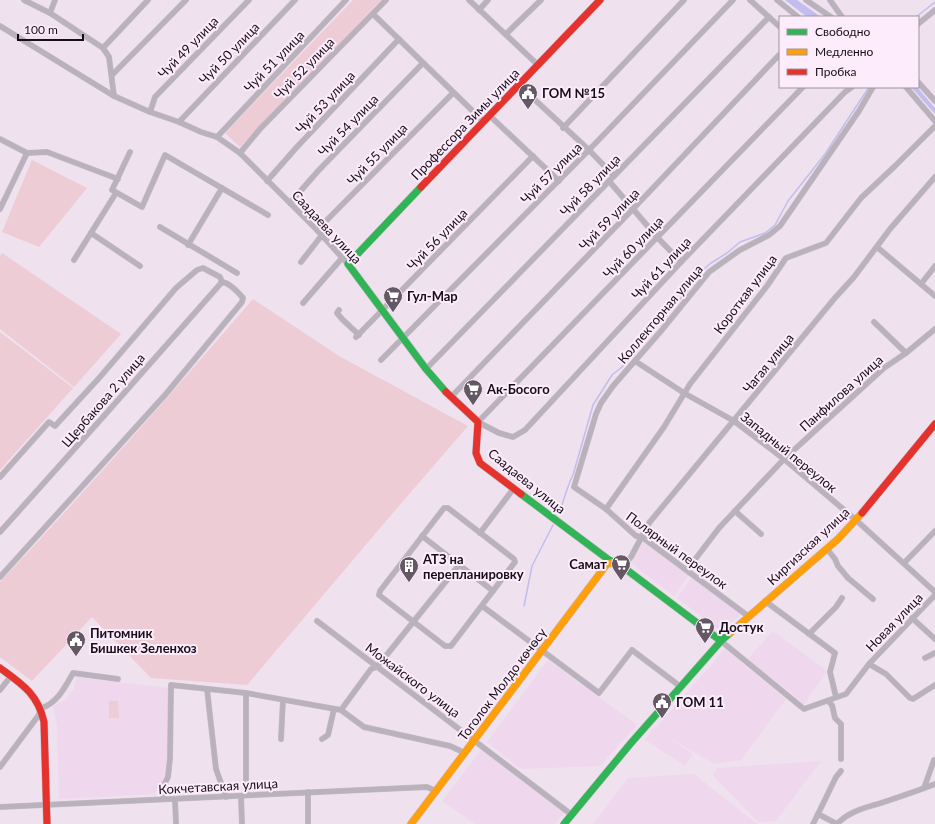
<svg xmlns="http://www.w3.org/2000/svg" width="935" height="824" font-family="Lato,sans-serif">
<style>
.built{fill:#efd7ee}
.green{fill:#edccd5}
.water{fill:#c2bdef}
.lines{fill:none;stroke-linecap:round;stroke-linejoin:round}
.stream{stroke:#c2bdef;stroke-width:1.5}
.street-casing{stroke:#c7bdc7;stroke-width:6}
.fast-casing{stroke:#c7bdc7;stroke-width:8}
.slow-casing{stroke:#c7bdc7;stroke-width:8}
.jam-casing{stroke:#c7bdc7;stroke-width:8}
.street{stroke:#b9b2bd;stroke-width:5}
.fast{stroke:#30b455;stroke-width:7}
.slow{stroke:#ff9f0a;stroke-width:7}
.jam{stroke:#e5322d;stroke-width:7}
.labels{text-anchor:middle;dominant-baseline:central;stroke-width:4;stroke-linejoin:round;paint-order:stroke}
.street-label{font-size:13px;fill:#170e17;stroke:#fdecfc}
.poi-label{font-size:13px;font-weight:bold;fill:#170e17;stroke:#fdecfc;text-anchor:start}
</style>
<rect width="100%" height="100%" fill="#f0e1ef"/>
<g class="built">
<path d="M 644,541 L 689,575 L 674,596 L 631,563 Z"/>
<path d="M 692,577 L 741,614 L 721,631 L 677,598 Z"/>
<path d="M 773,631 L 827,671 L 804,704 L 748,659 Z"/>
<path d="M 725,649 L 786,699 L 741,760 L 714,764 L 660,732 L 693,754 L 685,766 L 645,740 L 653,728 L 655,729 Z"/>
<path d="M 548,660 L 637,725 L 600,766 L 522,769 L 517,766 L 487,742 Z"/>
<path d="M 76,677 L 169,688 L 166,775 L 155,794 L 59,799 L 57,726 L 53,706 L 65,700 L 74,689 Z"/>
<path d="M 482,749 L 564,813 L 555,824 L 475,824 L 442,801 Z"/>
<path d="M 821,761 L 776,821 L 758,822 L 713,775 L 717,768 Z"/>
<path d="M 694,774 L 757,824 L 593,824 L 628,778 Z"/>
</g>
<g class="green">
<path d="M 353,0 L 381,0 L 240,147 L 225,133 Z"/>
<path d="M 32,160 L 87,188 L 39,247 L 2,232 Z"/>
<path d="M 2,253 L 121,334 L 74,387 L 0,329 L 0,256 Z"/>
<path d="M 253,299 L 339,356 L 468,426 L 386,521 L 247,685 L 151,678 L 92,617 L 32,681 L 0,657 L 0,582 C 87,490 170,395 253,299 Z"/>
<path d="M 0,332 L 73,388 L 0,470 Z"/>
<path d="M 109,701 L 118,701 L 119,718 L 109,718 Z"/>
</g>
<g class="water">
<path d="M 785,0 L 797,0 L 821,17 L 807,17 Z"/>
<path d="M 911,87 L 917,87 L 935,108 L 935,114 Z"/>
</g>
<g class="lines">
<g class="stream">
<path d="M 916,17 L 935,2"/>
<path d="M 559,513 C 564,501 567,486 573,475 L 593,405 L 612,375 L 622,367 L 629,358 L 693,284 L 705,268 L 711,263 L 727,253 L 740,242 L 765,233 L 775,225 L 788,201 L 825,154 L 869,87"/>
<path d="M 524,606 L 532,566 L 553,525"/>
</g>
<g class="street-casing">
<g id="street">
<path d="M 24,0 L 50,13 L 103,48 L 109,57 L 114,96"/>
<path d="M 469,0 L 538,65"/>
<path d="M 750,0 L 780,27"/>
<path d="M 777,0 L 798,17"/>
<path d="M 806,0 L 831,17"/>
<path d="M 830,0 L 842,17"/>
<path d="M 479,10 L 488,0"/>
<path d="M 50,13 L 55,0"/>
<path d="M 373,14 L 484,122"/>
<path d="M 918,24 L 935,10"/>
<path d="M 0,26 L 114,96 L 150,112 L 179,122 L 201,132 L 217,137 L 240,153 L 317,230 L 348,264"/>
<path d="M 506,34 L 541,0"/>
<path d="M 103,48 L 148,0"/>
<path d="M 112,75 L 186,0"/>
<path d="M 918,82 L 935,101"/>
<path d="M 519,85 L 589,150 L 614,176"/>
<path d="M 803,87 L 478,422 L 499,433 L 513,437 L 525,430 L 681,262 L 845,92 L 852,87"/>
<path d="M 906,87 L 935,121"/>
<path d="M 150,112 L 155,97 L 249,0"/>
<path d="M 490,116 L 559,181"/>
<path d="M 179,122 L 295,0"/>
<path d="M 563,128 L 684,0"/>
<path d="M 217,137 L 346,0"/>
<path d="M 0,139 L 27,153 L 47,152 L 118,179"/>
<path d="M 130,152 L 112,190 L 142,207 L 165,155 L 268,215"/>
<path d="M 240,153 L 260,129 L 386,0"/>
<path d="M 267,181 L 296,148 L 399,39"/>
<path d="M 609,181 L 657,237 L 681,262"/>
<path d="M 290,203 L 318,171 L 423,63"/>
<path d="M 0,209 L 27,153"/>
<path d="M 160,227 L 237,273"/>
<path d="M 317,230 L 453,93"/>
<path d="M 91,233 L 140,266"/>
<path d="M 188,245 L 222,188"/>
<path d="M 877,247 L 935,296"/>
<path d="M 74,260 L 116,193"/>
<path d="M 301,262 L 322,235"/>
<path d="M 921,284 L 935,266"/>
<path d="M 303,303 L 342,258"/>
<path d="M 339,310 L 337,313 L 342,319 L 359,335"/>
<path d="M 874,322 L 906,353"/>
<path d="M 356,337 L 533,156"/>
<path d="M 381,360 L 589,150 L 733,0"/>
<path d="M 635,361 L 684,393 L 734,421 L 784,459 L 856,520 L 935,592"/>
<path d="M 426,369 L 769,17"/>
<path d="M 451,397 L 633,209 L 780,54"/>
<path d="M 0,477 L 49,422 L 55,426 L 100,377 L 176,288 L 197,270 L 203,268 L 220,277 L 222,282 C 229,283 238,292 243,298 L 242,302 L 165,395 L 0,577"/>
<path d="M 444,508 L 448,508 L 514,559 L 515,562 L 451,646 L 445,646 L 379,595 L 380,591 Z"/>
<path d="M 606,509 L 664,427 L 690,384 L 767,286 L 786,258 L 826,243 L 861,198 L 895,166 L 935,126"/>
<path d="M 735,511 L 761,534"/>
<path d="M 0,532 L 103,417 L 222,282"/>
<path d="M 480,533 L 514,488"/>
<path d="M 422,536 L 493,591"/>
<path d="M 827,549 L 835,559 L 838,566 L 848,578 L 873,599"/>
<path d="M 904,563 L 935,531"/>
<path d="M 623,567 L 631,557 L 649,523 L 834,299 L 854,277 L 890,229 L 935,177"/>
<path d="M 687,570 L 719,528 L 784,459 L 884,368 L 906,353 L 935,329"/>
<path d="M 765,601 L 835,653 L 830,672 L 836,697"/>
<path d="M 482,606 L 599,693 L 632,650 L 681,687"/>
<path d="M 748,616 L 642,537 L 636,536 L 606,509 L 574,487 L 596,414 L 601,403 L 613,386 L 661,331 L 709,272 L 740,250 L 769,235 L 780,226 L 859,111 L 873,87"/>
<path d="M 912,618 L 935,639"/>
<path d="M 317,621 L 572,815"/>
<path d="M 809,634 L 836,607 L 842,598"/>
<path d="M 721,641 L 804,709 L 846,694 L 869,664 L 935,595"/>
<path d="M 925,658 L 935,653"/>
<path d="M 869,664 L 886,674 L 910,698 L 913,699 L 935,685"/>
<path d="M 207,689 L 216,769 L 226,797"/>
<path d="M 0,690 L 11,676"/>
<path d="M 828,701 L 832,705 L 835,718 L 841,724 L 841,759"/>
<path d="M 341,710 L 371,669 L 377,667 L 459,565"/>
<path d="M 281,739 L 283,700"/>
<path d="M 322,739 L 328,735 L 334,709"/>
<path d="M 0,767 L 38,716 L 42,708 C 58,702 65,687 73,673 L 118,679"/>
<path d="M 924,788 L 934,760"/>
<path d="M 246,795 L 246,693"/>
<path d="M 241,796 L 242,824"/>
<path d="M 163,799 L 162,789 L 168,777 L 170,758 L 171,685 L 246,693 L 341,710 L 364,727 L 450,746 L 465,753"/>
<path d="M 175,799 L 176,824"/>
<path d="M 0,807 L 427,787 L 436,791"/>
<path d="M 818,814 L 836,777 L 841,771"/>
<path d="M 308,824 L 308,792"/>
<path d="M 813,824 L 818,814 L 837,824 C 849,811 865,808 881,803 C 899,797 917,791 935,784"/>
</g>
</g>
<g class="fast-casing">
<g id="fast">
<path d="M 421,187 L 348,264 L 426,369 L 446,392"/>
<path d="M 521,494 L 609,560 L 623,567 L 721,641"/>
<path d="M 564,824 L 631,743 L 721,641 L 730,633"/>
</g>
</g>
<g class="slow-casing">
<g id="slow">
<path d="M 730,633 L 838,539 L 862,513"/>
<path d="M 411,824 L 607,564 L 615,562"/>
</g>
</g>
<g class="jam-casing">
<g id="jam">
<path d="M 421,187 L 600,0"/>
<path d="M 446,392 L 478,422 L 476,453 L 480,463 L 521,494"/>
<path d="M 862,513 L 935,424"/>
<path d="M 0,668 C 22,684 38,694 44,722 L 47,824"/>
</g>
</g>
<use href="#street" class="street"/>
<use href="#fast" class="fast"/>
<use href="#slow" class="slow"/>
<use href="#jam" class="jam"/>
</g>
<defs>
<g id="civic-pin" transform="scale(1)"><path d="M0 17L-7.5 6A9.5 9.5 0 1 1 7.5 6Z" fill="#635863" stroke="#fdecfc"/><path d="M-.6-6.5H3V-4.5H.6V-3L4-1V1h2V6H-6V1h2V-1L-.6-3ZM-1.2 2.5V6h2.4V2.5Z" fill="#fff"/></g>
<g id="supermarket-pin" transform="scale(1)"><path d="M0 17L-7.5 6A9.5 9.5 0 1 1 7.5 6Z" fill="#635863" stroke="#fdecfc"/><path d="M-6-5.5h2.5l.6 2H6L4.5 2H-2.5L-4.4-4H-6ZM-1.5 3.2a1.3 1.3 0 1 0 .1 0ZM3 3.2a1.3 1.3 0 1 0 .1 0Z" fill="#fff"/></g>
<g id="building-pin" transform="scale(1)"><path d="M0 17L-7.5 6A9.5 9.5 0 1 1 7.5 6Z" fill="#635863" stroke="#fdecfc"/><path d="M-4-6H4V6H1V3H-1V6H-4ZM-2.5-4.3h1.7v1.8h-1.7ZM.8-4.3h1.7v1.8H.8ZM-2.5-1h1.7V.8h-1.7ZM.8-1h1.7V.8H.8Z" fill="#fff"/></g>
</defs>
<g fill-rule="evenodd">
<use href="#civic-pin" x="528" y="93"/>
<use href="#supermarket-pin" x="393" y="296"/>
<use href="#supermarket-pin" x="473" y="389"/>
<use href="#supermarket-pin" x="621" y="564"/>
<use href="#building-pin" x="409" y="566"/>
<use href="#supermarket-pin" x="705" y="627"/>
<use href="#civic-pin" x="76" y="640"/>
<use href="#civic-pin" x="662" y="702"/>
</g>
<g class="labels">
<g class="street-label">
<text transform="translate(188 47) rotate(-46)">Чуй 49 улица</text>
<text transform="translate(229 53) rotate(-46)">Чуй 50 улица</text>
<text transform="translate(274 61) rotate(-46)">Чуй 51 улица</text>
<text transform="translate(304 68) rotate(-46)">Чуй 52 улица</text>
<text transform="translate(325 102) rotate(-47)">Чуй 53 улица</text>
<text transform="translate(465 124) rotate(-46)">Профессора Зимы улица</text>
<text transform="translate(348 125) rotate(-46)">Чуй 54 улица</text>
<text transform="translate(377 154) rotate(-46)">Чуй 55 улица</text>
<text transform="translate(551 173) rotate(-45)">Чуй 57 улица</text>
<text transform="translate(590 185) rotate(-46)">Чуй 58 улица</text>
<text transform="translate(609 219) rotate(-46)">Чуй 59 улица</text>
<text transform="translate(327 227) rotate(47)">Саадаева улица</text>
<text transform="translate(437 239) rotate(-46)">Чуй 56 улица</text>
<text transform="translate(633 247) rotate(-46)">Чуй 60 улица</text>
<text transform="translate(661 268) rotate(-47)">Чуй 61 улица</text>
<text transform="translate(745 294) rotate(-53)">Короткая улица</text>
<text transform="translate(660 314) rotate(-50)">Коллекторная улица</text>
<text transform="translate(768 363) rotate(-51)">Чагая улица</text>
<text transform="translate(841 393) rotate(-42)">Панфилова улица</text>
<text transform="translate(103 400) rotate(-49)">Щербакова 2 улица</text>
<text transform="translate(789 452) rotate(39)">Западный переулок</text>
<text transform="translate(527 481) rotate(39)">Саадаева улица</text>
<text transform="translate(808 546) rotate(-43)">Киргизская улица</text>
<text transform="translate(677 550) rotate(36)">Полярный переулок</text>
<text transform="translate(894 622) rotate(-46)">Новая улица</text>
<text transform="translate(413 680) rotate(37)">Можайского улица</text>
<text transform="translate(502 684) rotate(-53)">Тоголок Молдо көчөсү</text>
<text transform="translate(218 786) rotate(-3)">Кокчетавская улица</text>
</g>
<g class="poi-label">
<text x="542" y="93">ГОМ №15</text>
<text x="407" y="296">Гул-Мар</text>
<text x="487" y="389">Ак-Босого</text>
<text x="423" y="559">АТЗ на<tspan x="423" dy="15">перепланировку</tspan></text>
<text x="607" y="564" text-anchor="end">Самат</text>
<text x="719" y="627">Достук</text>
<text x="90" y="633">Питомник<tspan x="90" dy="15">Бишкек Зеленхоз</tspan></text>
<text x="676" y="702">ГОМ 11</text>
</g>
</g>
<rect x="779" y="16" width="140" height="72" fill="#fdecfc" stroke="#a193a0"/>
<rect x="787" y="29" width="20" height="6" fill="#30b455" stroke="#a193a0"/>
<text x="815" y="36" font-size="12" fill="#170e17">Свободно</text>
<rect x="787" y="49" width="20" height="6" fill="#ff9f0a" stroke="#a193a0"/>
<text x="815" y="56" font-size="12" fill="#170e17">Медленно</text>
<rect x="787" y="69" width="20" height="6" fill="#e5322d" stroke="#a193a0"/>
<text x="815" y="76" font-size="12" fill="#170e17">Пробка</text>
<path d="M18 34v6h65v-6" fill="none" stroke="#170e17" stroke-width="2"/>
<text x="24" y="34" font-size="12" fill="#170e17" stroke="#fdecfc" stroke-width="3" paint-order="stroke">100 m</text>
</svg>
